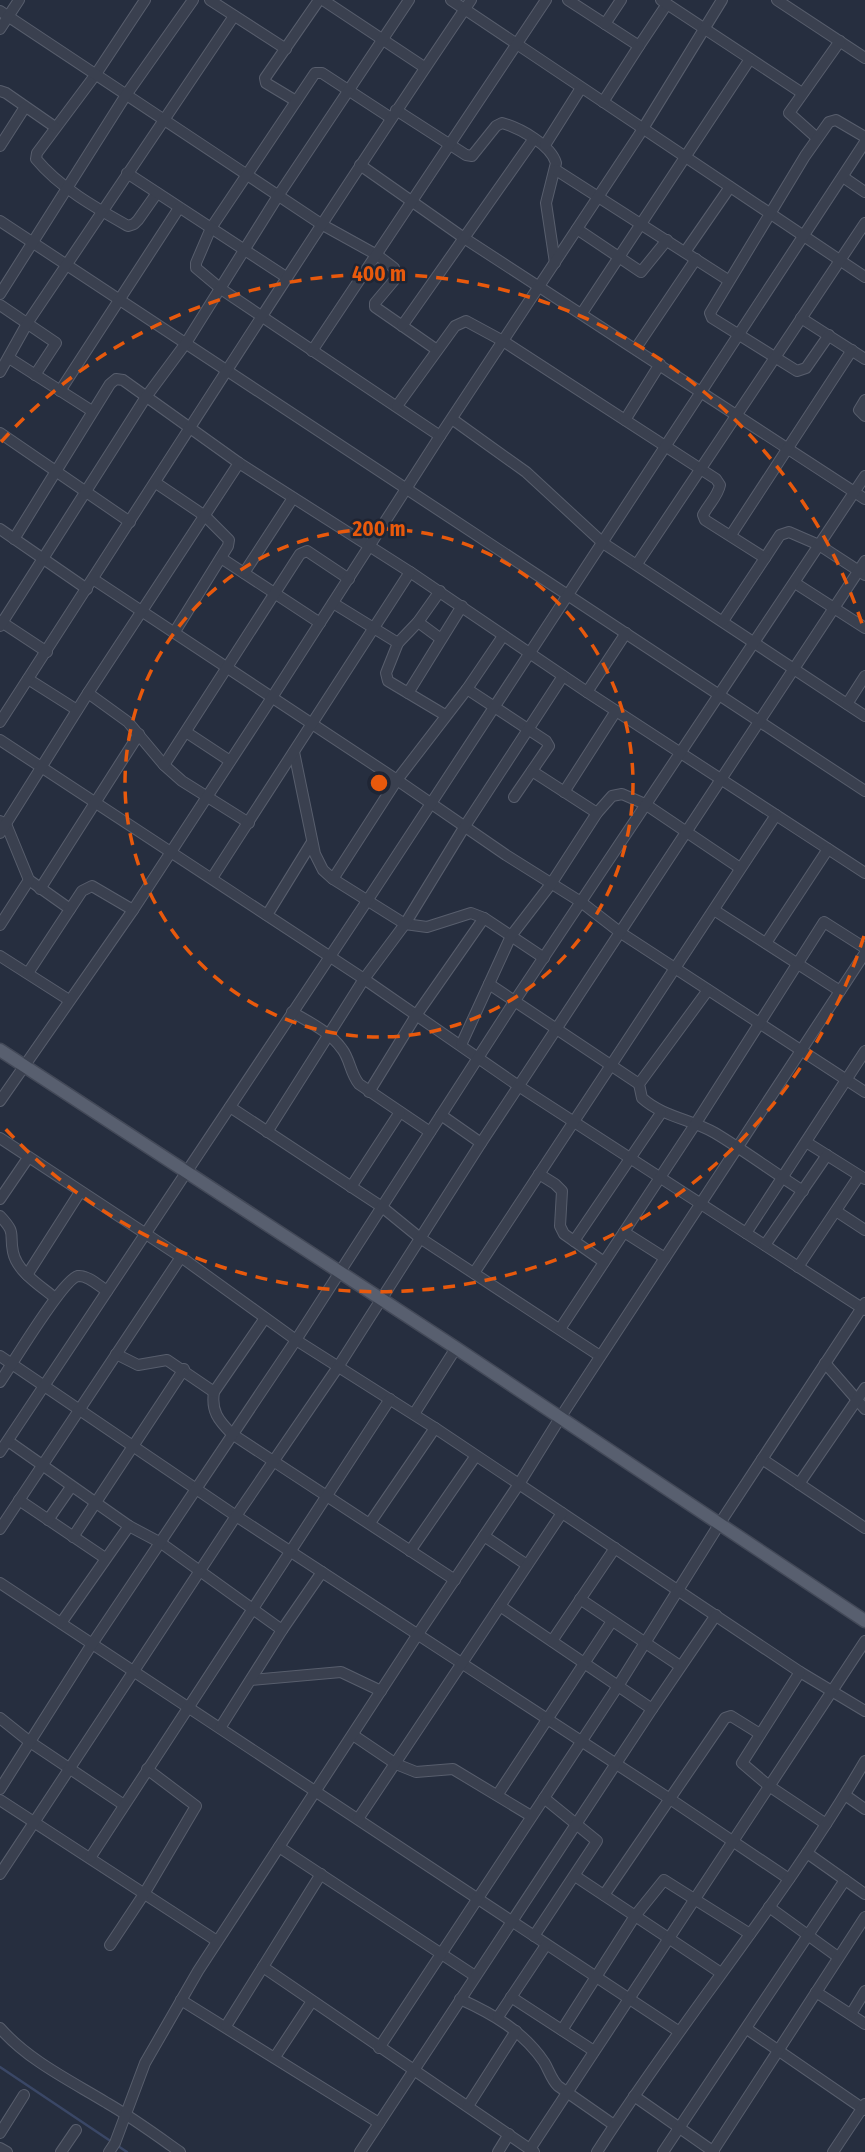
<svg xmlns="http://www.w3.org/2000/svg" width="865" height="2152" font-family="'Fira Sans Condensed',sans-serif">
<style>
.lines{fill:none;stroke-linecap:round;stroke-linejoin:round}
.stream{stroke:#3a4766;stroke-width:2.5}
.minor-casing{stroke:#585e6d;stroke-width:12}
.major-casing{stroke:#434958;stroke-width:15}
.minor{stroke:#3a404f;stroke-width:10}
.major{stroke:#585f6f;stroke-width:12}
.ring{fill:none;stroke:#e8590c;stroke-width:3.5;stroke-dasharray:12 9}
.centre{fill:#e8590c;stroke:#1f2534;stroke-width:3.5}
.ring-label{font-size:21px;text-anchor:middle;font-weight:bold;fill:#e8590c;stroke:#1f2534;stroke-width:5;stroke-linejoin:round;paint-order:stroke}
</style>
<rect width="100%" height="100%" fill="#262e3f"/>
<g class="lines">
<g class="stream">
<path d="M 0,2067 L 112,2142"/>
<path d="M 118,2146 L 127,2152"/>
</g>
<g class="minor-casing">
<g id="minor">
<path d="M 145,0 L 96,74 L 37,153 L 36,159 C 60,188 96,208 128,226 L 134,224 L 138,220 L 157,193"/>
<path d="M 210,0 L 286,49"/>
<path d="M 323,0 L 424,67"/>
<path d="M 451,0 L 865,277"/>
<path d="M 568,0 L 639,46 L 667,4"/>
<path d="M 661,0 L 802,93"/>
<path d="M 777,0 L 865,58"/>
<path d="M 0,11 L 321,224 L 377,255 L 394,268 L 396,278 L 375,303 L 375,307 L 437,350"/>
<path d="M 605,24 L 621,0"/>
<path d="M 0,29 L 19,0"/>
<path d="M 0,91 L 6,93 L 55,127"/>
<path d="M 296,101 L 266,83 L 265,78 L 319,0"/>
<path d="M 603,102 L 639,46"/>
<path d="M 396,110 L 466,155 L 472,156 L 496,126 L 502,123 C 520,128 551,145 556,163 L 546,203 L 555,263"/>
<path d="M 391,118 L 322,73 L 315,73 L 211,228 L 196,263 L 196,268 L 221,289 L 440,436"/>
<path d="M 817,138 L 789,113 L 840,41"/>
<path d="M 545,145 L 581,88"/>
<path d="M 0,146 L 25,107"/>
<path d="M 360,165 L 464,238 L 865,499"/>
<path d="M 556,170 L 728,280"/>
<path d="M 127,173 L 286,277"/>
<path d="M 843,177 L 865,192"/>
<path d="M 0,221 L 865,791"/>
<path d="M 577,229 L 641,272 L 667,240"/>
<path d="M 685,252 L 730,187"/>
<path d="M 0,294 L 126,95 L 193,0"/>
<path d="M 0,305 L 56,343 L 35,375"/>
<path d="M 582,313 L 750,59"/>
<path d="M 801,318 L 865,359"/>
<path d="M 402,326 L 533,140"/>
<path d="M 829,335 L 806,368 L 797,371 L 712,318 L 710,313 L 805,156 L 829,122 L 836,120 L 865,137"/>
<path d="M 636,348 L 696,259"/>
<path d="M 312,351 L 546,0"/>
<path d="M 9,358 L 92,411"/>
<path d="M 0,372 L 28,322 L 234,16"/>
<path d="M 60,391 L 179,208"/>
<path d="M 865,400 L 859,410 L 865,416"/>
<path d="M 397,406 L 455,326 L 466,321 L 503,341 L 716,479 L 720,485 C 718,496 708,505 703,515 L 705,520 L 765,558 L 780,535 L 789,532 L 819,545 L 865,575"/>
<path d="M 452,419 L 526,472 L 603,543 L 865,716"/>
<path d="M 625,420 L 660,364"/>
<path d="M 0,433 L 130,522"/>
<path d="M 156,483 L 205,516 L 229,540 L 228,546 L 174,633"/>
<path d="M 0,529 L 87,589"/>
<path d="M 731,535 L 852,350"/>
<path d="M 14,539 L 110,384 L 116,379 L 123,380 L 239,463 L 410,572 L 587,692 L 865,873"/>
<path d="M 221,558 L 320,623"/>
<path d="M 637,564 L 865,223"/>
<path d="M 244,573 L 293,498"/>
<path d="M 93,579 L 397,780 L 506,855 L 581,902 L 621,933 L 865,1092"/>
<path d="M 795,583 L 865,628"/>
<path d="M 333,603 L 398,643 L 386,673 L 388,681 L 445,715"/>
<path d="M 0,621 L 47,652"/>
<path d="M 723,621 L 765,558"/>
<path d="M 418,622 L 441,639"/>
<path d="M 0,626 L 146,397 L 186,343 L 278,196 L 409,0"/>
<path d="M 398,643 L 418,622 L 440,591"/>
<path d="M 28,679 L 77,710"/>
<path d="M 467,689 L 546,741 L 549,746 L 514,797"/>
<path d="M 587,692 L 626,633"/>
<path d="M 88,693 L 128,722 L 164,765 L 182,781 L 249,823"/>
<path d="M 408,693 L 462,606"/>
<path d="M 847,704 L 865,676"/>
<path d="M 0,722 C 156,481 310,238 471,0"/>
<path d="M 186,732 L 230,761"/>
<path d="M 0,740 L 364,979 L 520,1087 L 865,1310"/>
<path d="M 294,752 L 315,854 L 323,870 L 333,879 L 405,924 L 427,927 L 471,913 L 484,918 L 544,958"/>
<path d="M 164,765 L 300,554 L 307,551 L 349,579"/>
<path d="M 532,771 L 597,813"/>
<path d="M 564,792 L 616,711"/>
<path d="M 0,821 L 6,824 L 29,880 L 70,909"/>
<path d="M 0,833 L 88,693 L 239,463"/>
<path d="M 212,878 L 410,572"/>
<path d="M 333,879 L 397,780 L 467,689 L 503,636"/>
<path d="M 40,889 L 139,734"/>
<path d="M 714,910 L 840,991"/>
<path d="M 267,915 L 312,842"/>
<path d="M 0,925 L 29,880"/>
<path d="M 766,943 L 828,849"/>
<path d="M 0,956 L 69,1000"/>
<path d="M 28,973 L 82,891 L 92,886 L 133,910"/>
<path d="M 489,984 L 639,1084"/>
<path d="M 708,990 L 639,1084 L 642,1098 C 663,1117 691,1119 715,1133 C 745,1151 773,1172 803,1191"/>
<path d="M 292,1012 C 309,1022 330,1032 342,1049 C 350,1059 350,1073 359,1084 L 430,1132"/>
<path d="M 461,1045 L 511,936 L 551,884 L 597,813 L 612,796 L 622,794 L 645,804 L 740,868"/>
<path d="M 369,1092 L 417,1014 L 484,918"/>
<path d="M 0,1101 L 133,910 L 271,699 L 440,436 L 639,135 L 722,0"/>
<path d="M 230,1107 L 382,1207 L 420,1238 L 600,1356"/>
<path d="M 441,1115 L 481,1143"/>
<path d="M 267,1132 L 364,979 L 405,924 L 465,826 L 563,676"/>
<path d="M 0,1138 L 181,1257 L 296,1340 L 435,1428 L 800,1672 L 865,1711"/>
<path d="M 806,1142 L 865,1179"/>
<path d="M 539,1174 L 555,1184 L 562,1191 L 560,1226 L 564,1234 L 604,1262"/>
<path d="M 351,1187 L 400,1112"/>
<path d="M 0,1199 L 28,1158"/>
<path d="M 836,1211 L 865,1230"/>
<path d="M 0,1216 C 17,1234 9,1233 13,1252 C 17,1272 41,1286 55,1298"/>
<path d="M 624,1232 L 665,1258"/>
<path d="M 746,1233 L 865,1051"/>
<path d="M 574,1241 L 661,1113"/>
<path d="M 765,1245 L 827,1155"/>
<path d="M 798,1267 L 859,1176"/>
<path d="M 474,1273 L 776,815"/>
<path d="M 27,1275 L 80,1192"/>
<path d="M 265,1318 L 214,1392 C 211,1411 218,1420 232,1434 L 455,1580"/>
<path d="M 560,1329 L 696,1123 L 824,922 L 865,948"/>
<path d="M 116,1354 L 138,1365 L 167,1360 L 214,1392"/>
<path d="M 0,1356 L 236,1516 L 670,1799 L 789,1879"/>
<path d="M 825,1363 L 865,1409"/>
<path d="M 0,1382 C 11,1366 63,1279 78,1276 C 88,1275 99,1286 107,1291"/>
<path d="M 414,1414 L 456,1348"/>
<path d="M 8,1441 L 129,1526 L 161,1543 L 282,1630"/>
<path d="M 0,1452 L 367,901 L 865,142"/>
<path d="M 762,1459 L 865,1528"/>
<path d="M 799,1484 L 865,1388"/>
<path d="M 19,1500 L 105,1558"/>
<path d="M 48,1520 L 71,1487"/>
<path d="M 370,1523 L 435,1428"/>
<path d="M 0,1529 L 181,1257"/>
<path d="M 484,1536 L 527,1565"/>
<path d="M 73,1537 L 184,1369"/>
<path d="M 410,1551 L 475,1457"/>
<path d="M 0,1583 L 678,2031"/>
<path d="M 580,1599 L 680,1666"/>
<path d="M 500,1606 L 652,1709"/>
<path d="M 61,1623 L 129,1526"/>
<path d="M 552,1641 L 615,1548"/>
<path d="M 800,1672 L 742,1763 L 769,1786 L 826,1824"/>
<path d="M 251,1680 L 341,1672 L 381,1691"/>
<path d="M 0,1718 L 30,1742 L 124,1805"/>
<path d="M 220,1728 L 282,1630 L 322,1572"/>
<path d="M 353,1735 L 396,1764 L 416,1772 L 453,1769 L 531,1816"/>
<path d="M 0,1789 L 92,1644 L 296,1340 L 514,1002 L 865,476"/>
<path d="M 498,1794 L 612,1621"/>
<path d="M 845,1795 L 865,1809"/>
<path d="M 0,1800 L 217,1941"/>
<path d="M 358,1819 L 562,1513"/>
<path d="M 279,1847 L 475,1976"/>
<path d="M 807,1853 L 865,1894"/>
<path d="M 90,1858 L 390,1399"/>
<path d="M 0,1874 L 236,1516 L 338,1367 L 481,1143 L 865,561"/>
<path d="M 575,1876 L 721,1973"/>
<path d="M 604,1895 L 725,1718 L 731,1716 L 760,1734"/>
<path d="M 769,1907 L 838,1957"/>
<path d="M 534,1936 L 597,1841 L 544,1798"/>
<path d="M 110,1945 L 144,1894 L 196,1806 L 147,1769"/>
<path d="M 263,1967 L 534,2152"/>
<path d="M 816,1992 L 865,2024"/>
<path d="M 511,1997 L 594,2051"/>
<path d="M 460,1999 C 493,2014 523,2031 544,2062 C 549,2070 551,2079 558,2086 L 614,2125"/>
<path d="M 181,2000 L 379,2123"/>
<path d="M 851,2014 L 865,1991"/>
<path d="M 498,2017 L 546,1945"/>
<path d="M 226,2026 L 321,1874"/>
<path d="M 0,2028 C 29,2061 71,2081 107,2103 C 133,2118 156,2135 180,2152"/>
<path d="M 747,2029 L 865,2110"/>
<path d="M 562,2030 L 635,1916 L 664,1880 L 750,1934"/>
<path d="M 379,2048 L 618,1686 L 720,1523 L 865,1303"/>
<path d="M 275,2057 L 312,2001"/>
<path d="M 634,2096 L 714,2152"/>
<path d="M 468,2106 L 516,2031"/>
<path d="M 0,2133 L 24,2095"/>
<path d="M 0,2148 L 7,2152"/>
<path d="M 530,2149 L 865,1641"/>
<path d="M 713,2151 L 865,1917"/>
<path d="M 61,2152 L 76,2130"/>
<path d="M 109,2152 L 115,2143 L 145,2063 L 198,1971 L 418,1634 L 519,1484 L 560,1418 L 865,953"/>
<path d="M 360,2152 L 652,1709 L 716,1615"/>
<path d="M 498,2152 L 509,2134"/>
<path d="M 597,2152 C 682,2019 785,1898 865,1761"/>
<path d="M 663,2152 L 845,1880"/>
<path d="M 833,2152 L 865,2104"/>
</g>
</g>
<g class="major-casing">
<path id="major" d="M 0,1050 L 456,1348 L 865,1621"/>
</g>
<use href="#minor" class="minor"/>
<use href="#major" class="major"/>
</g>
<g class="ring">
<circle cx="379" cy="783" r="254"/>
<path d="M864 936A509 509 0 0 1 1 1124M1 442A509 509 0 0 1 864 630"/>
</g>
<circle cx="379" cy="783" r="10" class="centre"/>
<g class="ring-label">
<text x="379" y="281">400 m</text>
<text x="379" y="536">200 m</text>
</g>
</svg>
